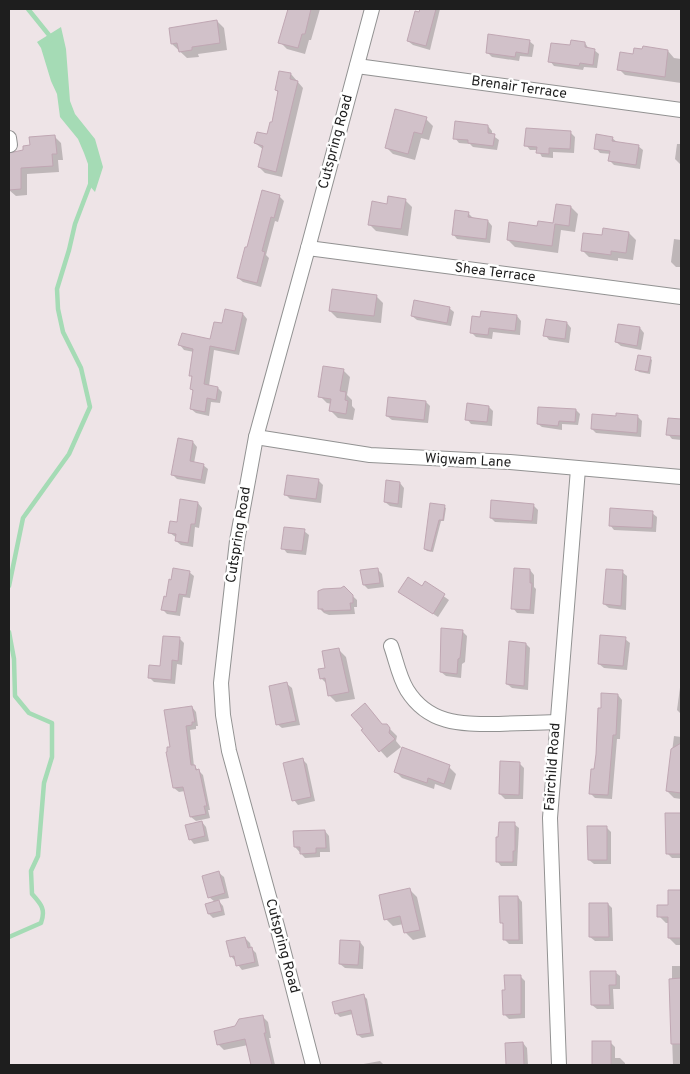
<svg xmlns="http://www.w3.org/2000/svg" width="690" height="1074" font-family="Overpass,sans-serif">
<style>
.water{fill:#a5dbb5}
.shadow{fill:#0003}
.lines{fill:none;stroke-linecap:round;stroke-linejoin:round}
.stream{stroke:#a5dbb5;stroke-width:4.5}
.building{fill:#d1c1c9;stroke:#c0a7b3}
.minor-casing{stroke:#929292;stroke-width:16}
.minor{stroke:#fff;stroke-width:14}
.labels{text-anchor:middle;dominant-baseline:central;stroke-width:5;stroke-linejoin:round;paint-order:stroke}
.street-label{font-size:14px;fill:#1e1e1e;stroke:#fff}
</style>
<rect width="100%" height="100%" fill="#eee4e7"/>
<path class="water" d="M 61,27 L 66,49 L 70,101 L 75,114 L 95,139 L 103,167 L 95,192 L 88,184 L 88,164 L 84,153 L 78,139 L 60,117 L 57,94 L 51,81 L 41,48 L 37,42 Z"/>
<g class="shadow">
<path d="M 289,9 L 320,9 L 311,40 L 309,40 L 305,54 L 287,49 L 280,42 Z"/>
<path d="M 421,9 L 440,9 L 430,50 L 413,45 L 408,41 Z"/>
<path d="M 217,21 L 224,28 L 227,50 L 198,54 L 199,57 L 187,58 L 172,44 Z"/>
<path d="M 529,41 L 534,45 L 532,57 L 520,56 L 519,61 L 492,57 L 487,52 Z"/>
<path d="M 585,43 L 589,49 L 594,50 L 599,54 L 597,68 L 584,67 L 583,70 L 554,66 L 550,61 L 571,47 Z"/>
<path d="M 668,51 L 674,58 L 681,59 L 681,83 L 625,75 L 619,69 L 634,55 Z"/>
<path d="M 291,74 L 303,88 L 282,177 L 265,173 L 259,167 L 264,150 L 255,143 L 268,135 L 272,124 L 279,93 L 276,90 Z"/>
<path d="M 426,119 L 433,126 L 429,140 L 421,138 L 415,160 L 393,154 L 386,147 Z"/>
<path d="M 488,126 L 492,131 L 492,135 L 499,140 L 497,150 L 473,147 L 470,144 L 459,143 L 455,138 Z"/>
<path d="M 570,132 L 575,137 L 574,153 L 553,152 L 553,158 L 542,157 L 538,150 L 530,150 L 526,145 Z"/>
<path d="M 55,137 L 61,143 L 63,160 L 58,160 L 59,172 L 27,174 L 27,195 L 16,196 L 9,190 L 9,155 L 25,151 L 32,146 Z"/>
<path d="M 612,138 L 617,142 L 638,146 L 643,150 L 640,169 L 614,165 L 610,161 L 611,154 L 600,153 L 596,148 Z"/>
<path d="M 677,144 L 681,144 L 681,165 L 675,159 Z"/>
<path d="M 279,196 L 284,201 L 278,222 L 275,221 L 266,255 L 269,258 L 261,287 L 243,282 L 238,278 L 248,249 Z"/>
<path d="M 405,200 L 412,207 L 408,236 L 376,231 L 369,224 L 388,205 Z"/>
<path d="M 557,206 L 571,207 L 578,214 L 575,232 L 561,230 L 558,253 L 515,247 L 508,240 L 538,228 L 554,225 Z"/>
<path d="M 468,213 L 473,218 L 488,221 L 492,226 L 490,243 L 457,239 L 453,234 Z"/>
<path d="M 629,233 L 636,240 L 633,260 L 618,258 L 618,261 L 589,257 L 582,250 L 603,237 Z"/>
<path d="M 674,239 L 681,240 L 681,267 L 676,267 L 671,262 Z"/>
<path d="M 376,296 L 383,303 L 381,323 L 337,318 L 330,311 Z"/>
<path d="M 449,308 L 454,312 L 451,326 L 417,320 L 412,316 Z"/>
<path d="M 243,314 L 247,319 L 239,355 L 214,350 L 209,386 L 218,388 L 222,392 L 220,403 L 211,402 L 209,416 L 196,413 L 191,409 L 194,392 L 191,389 L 193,378 L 190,375 L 194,352 L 184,350 L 180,345 L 211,341 L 223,325 Z"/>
<path d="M 517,316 L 521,321 L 520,335 L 493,332 L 492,339 L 476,337 L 471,332 Z"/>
<path d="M 567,323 L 571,328 L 569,343 L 549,340 L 545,335 Z"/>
<path d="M 640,328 L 644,333 L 641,350 L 621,346 L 616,342 Z"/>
<path d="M 650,358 L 652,360 L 650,374 L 639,372 L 637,370 Z"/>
<path d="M 343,370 L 350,377 L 347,395 L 352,400 L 352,406 L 355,409 L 353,420 L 338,418 L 331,411 L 332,404 L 327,403 L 320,396 Z"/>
<path d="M 426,402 L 430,406 L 428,423 L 392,420 L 387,416 Z"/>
<path d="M 489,407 L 493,411 L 492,426 L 471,424 L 467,419 Z"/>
<path d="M 576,410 L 580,414 L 578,425 L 562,424 L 562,430 L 542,427 L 538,424 Z"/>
<path d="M 637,416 L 642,421 L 641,437 L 596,433 L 592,429 L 617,417 Z"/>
<path d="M 669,419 L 681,421 L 681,440 L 672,439 L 668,434 Z"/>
<path d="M 193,442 L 197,447 L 194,463 L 203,465 L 208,469 L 205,484 L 177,479 L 172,474 Z"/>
<path d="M 318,480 L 323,485 L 321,503 L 290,499 L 286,495 Z"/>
<path d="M 400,483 L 404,488 L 402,508 L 390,506 L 385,502 Z"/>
<path d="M 198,503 L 202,508 L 199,528 L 195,527 L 193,547 L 181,545 L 176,541 L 177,538 L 170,533 Z"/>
<path d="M 533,505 L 538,510 L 537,524 L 495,522 L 491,518 Z"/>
<path d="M 444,507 L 446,508 L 444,521 L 441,521 L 433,552 L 427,551 L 425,549 Z"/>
<path d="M 652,513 L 657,517 L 656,532 L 614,530 L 610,525 Z"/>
<path d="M 304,531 L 309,535 L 306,555 L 287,553 L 283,548 Z"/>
<path d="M 377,569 L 382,574 L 384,587 L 368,589 L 364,585 Z"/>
<path d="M 530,570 L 534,575 L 534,587 L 536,589 L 534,614 L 517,613 L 513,608 Z"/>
<path d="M 189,572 L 194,576 L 190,598 L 183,597 L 180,616 L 167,614 L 163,610 L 167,598 Z"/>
<path d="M 622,572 L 627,576 L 626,610 L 609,608 L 604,604 Z"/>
<path d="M 425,583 L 449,600 L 438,617 L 400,592 L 423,587 Z"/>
<path d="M 344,588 L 357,600 L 357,607 L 354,607 L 355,614 L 329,615 L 324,613 L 320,609 Z"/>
<path d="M 462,631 L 467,636 L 465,662 L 462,664 L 461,678 L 446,676 L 441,672 Z"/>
<path d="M 180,639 L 184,643 L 182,665 L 177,664 L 175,684 L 154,682 L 149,677 L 161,667 Z"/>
<path d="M 625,639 L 630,643 L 627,670 L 604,668 L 599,664 Z"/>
<path d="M 526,644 L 530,648 L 528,690 L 512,688 L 507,684 Z"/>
<path d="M 339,650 L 346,657 L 355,699 L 336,702 L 329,695 L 327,684 L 321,678 Z"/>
<path d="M 681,680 L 681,714 L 677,710 Z"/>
<path d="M 287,684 L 292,688 L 300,725 L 282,728 L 277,724 Z"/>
<path d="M 618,695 L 622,700 L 620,739 L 617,739 L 612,799 L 595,798 L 591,794 L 602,709 Z"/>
<path d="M 192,707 L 196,712 L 198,726 L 196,726 L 196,729 L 190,730 L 194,766 L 203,775 L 210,810 L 208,810 L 210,818 L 196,821 L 191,817 L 185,791 L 179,792 L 174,788 L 167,753 Z"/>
<path d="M 382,725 L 386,725 L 397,736 L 396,741 L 401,747 L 387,758 L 363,731 Z"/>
<path d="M 674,736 L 681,737 L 681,799 L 674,798 L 667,791 Z"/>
<path d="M 303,760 L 307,764 L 315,801 L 298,805 L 294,800 Z"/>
<path d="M 519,763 L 524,768 L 523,799 L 505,799 L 500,794 Z"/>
<path d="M 449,767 L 456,774 L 451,790 L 435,784 L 434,789 L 402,778 L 395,771 Z"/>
<path d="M 681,814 L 681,858 L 672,858 L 667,853 L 666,815 Z"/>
<path d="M 202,822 L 206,827 L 209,841 L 194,844 L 190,839 Z"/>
<path d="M 514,824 L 519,828 L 517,866 L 501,866 L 497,861 Z"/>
<path d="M 606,827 L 611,832 L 611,864 L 594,864 L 589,860 Z"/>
<path d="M 325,831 L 329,836 L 330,852 L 320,852 L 320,857 L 305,858 L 295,847 Z"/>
<path d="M 219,873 L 224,877 L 229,898 L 218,900 L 223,906 L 225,915 L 213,918 L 209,914 L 215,902 L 209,897 Z"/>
<path d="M 410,890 L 417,897 L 426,937 L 413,940 L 406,933 L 404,924 L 393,926 L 386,919 Z"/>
<path d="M 681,891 L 681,945 L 676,945 L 669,938 L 669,923 L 666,923 L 659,916 L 669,906 L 669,892 Z"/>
<path d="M 518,897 L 522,902 L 523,944 L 509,944 L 505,940 L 504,925 L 501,922 Z"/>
<path d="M 608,904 L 612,908 L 613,941 L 595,941 L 590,937 Z"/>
<path d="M 245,938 L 250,943 L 251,948 L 256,953 L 259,966 L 242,970 L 231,956 Z"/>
<path d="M 360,942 L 364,947 L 363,969 L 345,968 L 340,964 Z"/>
<path d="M 672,966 L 681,966 L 681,1065 L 673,1065 L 670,980 L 672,980 Z"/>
<path d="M 615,972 L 620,976 L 620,989 L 613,989 L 614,1009 L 597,1009 L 592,1005 Z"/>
<path d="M 520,976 L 525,981 L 525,1018 L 509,1019 L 504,1014 L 506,991 Z"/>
<path d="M 363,995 L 367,999 L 374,1036 L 362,1038 L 358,1035 L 353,1014 L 340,1017 L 336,1013 Z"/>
<path d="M 262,1016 L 268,1022 L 271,1038 L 269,1038 L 275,1065 L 253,1065 L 248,1045 L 224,1050 L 218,1044 L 235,1027 Z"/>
<path d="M 593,1042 L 610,1042 L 615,1047 L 615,1058 L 620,1058 L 625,1063 L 625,1065 L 594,1065 Z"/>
<path d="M 523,1043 L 527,1048 L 528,1065 L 507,1065 L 506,1044 Z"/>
<path d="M 380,1061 L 384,1065 L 358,1065 Z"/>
</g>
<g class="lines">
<g class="stream">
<path d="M 28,9 L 49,35 L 50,40"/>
<path d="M 9,586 L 23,518 L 69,454 L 90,407 L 81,368 L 63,332 L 58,309 L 57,289 L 69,250 L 75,224 L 91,182"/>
<path d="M 9,632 L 14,659 L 15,696 L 29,713 L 52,723 L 52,757 L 44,783 L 38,856 L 31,871 L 32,894 C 41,904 46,909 41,923 L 9,937"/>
</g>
</g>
<g class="building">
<path d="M 288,9 L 311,9 L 305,34 L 302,34 L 298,48 L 278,43 Z"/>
<path d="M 420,9 L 436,9 L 426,46 L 407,41 L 415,11 L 419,12 Z"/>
<path d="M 217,20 L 220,43 L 192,47 L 192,50 L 179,52 L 177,43 L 171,44 L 169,28 Z"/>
<path d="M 488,34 L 530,40 L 528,54 L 516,52 L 515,57 L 486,53 Z"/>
<path d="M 571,40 L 585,42 L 585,47 L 595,49 L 593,65 L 580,63 L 579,66 L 548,62 L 551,43 L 570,45 Z"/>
<path d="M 643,46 L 668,50 L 665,77 L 617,70 L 620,52 L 633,54 L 634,48 L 642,49 Z"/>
<path d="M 279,71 L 291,73 L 290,79 L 298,81 L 276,172 L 258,167 L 263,146 L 254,143 L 257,132 L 267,134 L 270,122 L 272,122 L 278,91 L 275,90 Z"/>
<path d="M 395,109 L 427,117 L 422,134 L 414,132 L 408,154 L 385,148 Z"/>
<path d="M 455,121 L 488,125 L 488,133 L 495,134 L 493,146 L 468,143 L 468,140 L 453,139 Z"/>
<path d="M 526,128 L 571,131 L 570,149 L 549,148 L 549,154 L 536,153 L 537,147 L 524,146 Z"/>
<path d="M 596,134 L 613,137 L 612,141 L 639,145 L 636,165 L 608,161 L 610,151 L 594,149 Z"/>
<path d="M 55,135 L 57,154 L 52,154 L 53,166 L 21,168 L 21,189 L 9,190 L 9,153 L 23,150 L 23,146 L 30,145 L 29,137 Z"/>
<path d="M 262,190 L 280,195 L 274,218 L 271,217 L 262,251 L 265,252 L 257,283 L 237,278 L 245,247 L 247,247 Z"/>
<path d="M 388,196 L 406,199 L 401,229 L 368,225 L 372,201 L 387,204 Z"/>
<path d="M 556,204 L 571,206 L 569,226 L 555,224 L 552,246 L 507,240 L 509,222 L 537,226 L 538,221 L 553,223 Z"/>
<path d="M 455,210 L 469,212 L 468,217 L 488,220 L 486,239 L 452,235 Z"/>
<path d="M 603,228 L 629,232 L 626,253 L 611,251 L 611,255 L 581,251 L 583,233 L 602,235 Z"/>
<path d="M 332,289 L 377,295 L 374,316 L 329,311 Z"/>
<path d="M 414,300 L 450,307 L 447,323 L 411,316 Z"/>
<path d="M 225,309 L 243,313 L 235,351 L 210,346 L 204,384 L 218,387 L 216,400 L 207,398 L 205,412 L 190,409 L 193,390 L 190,389 L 192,376 L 189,376 L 193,349 L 178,345 L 182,333 L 210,339 L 214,322 L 222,323 Z"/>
<path d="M 481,311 L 517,315 L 515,331 L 489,328 L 488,335 L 470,333 L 472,316 L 480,317 Z"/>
<path d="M 546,319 L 567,322 L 565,339 L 543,336 Z"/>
<path d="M 618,324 L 640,327 L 637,346 L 615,342 Z"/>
<path d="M 638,355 L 651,357 L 648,372 L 635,370 Z"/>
<path d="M 323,366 L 344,369 L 340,391 L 346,392 L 345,400 L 348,401 L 346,414 L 329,411 L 331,399 L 318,397 Z"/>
<path d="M 388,397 L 426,401 L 424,420 L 386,416 Z"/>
<path d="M 467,403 L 489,406 L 487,422 L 465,420 Z"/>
<path d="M 538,407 L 576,409 L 575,422 L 559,421 L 558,426 L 537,424 Z"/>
<path d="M 616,413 L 638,415 L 637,433 L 591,429 L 592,414 L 616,416 Z"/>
<path d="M 668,418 L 681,419 L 681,436 L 666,435 Z"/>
<path d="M 178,438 L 193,441 L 190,461 L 204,464 L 201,480 L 171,475 Z"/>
<path d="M 287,475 L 319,479 L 316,499 L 284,495 Z"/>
<path d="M 386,480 L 400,482 L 398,504 L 384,502 Z"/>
<path d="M 180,499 L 198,502 L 195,524 L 191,524 L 188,543 L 175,541 L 176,534 L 168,533 L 170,521 L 177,522 Z"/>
<path d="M 491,500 L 534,504 L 532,521 L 490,518 Z"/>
<path d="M 430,503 L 445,505 L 443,520 L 439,520 L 431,551 L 424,549 Z"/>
<path d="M 610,508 L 653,511 L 652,528 L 609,526 Z"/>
<path d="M 284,527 L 305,529 L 302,551 L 281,549 Z"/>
<path d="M 173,568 L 190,571 L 186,595 L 179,594 L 176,612 L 161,610 L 164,596 L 166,597 L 169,579 L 171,580 Z"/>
<path d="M 378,568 L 380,583 L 363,585 L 360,570 Z"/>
<path d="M 514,568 L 530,569 L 530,583 L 532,583 L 530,610 L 511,609 Z"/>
<path d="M 606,569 L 623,570 L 621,606 L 603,604 Z"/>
<path d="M 408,577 L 422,586 L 425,581 L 445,594 L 433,614 L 398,592 Z"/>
<path d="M 344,586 L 353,595 L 353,603 L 350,603 L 351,610 L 323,611 L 323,609 L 318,609 L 318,591 L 323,589 L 341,588 Z"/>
<path d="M 441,628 L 463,630 L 460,658 L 458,659 L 457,674 L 440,672 Z"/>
<path d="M 600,635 L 626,637 L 623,666 L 598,664 Z"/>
<path d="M 163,636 L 180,637 L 178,661 L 172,660 L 171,680 L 148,678 L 149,665 L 160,666 Z"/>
<path d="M 509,641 L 526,643 L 524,686 L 506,684 Z"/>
<path d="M 339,648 L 349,692 L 328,696 L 325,678 L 320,679 L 318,669 L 325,668 L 322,651 Z"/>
<path d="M 287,682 L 296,721 L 276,725 L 269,686 Z"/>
<path d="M 601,693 L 618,694 L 616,735 L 613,735 L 608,795 L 589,794 L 591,769 L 594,769 L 596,754 L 598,708 L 601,708 Z"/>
<path d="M 365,703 L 382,724 L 387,724 L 390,728 L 389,733 L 395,739 L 379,752 L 361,730 L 363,729 L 351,715 Z"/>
<path d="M 192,706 L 195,722 L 192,722 L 192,725 L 186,726 L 191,765 L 195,765 L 196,770 L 199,769 L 207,806 L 204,806 L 206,814 L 190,817 L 183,787 L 173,788 L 166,752 L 167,752 L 167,747 L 170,747 L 164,710 Z"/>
<path d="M 681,743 L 681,793 L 666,791 L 671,749 Z"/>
<path d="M 402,747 L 450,765 L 444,784 L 428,778 L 427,783 L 394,772 Z"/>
<path d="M 303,758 L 311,797 L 292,801 L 283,763 Z"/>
<path d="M 500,761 L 520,762 L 519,795 L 499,794 Z"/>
<path d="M 665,813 L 681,813 L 681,854 L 666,854 Z"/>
<path d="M 202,821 L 205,836 L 189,840 L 185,825 Z"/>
<path d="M 499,822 L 515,822 L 515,851 L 513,851 L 513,862 L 496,862 L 496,837 L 498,837 Z"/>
<path d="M 587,826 L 607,826 L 607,860 L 588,860 Z"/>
<path d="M 325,830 L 326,848 L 316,848 L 316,853 L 300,854 L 300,847 L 294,847 L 293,831 Z"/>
<path d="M 219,871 L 225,893 L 208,898 L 202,876 Z"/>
<path d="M 410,888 L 420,930 L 404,933 L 400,916 L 384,920 L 379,895 Z"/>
<path d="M 668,890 L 681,890 L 681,938 L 668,938 L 668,917 L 657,917 L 657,905 L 668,905 Z"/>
<path d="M 499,896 L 518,896 L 519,940 L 503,940 L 503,923 L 500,923 Z"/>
<path d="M 219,900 L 222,911 L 208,914 L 205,904 Z"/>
<path d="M 589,903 L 608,903 L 609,937 L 589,937 Z"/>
<path d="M 245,937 L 248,948 L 252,947 L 255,962 L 236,966 L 234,956 L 230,957 L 226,941 Z"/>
<path d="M 340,940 L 360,941 L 358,965 L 339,964 Z"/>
<path d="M 590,971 L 616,971 L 616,985 L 609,985 L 610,1005 L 591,1005 Z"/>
<path d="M 504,975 L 521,975 L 521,1014 L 503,1015 L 502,990 L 505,990 Z"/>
<path d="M 681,978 L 681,1044 L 671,1044 L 669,979 Z"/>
<path d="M 364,994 L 371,1033 L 357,1035 L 351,1010 L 335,1014 L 332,1002 Z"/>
<path d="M 263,1015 L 266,1033 L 264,1033 L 272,1065 L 251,1065 L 245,1039 L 217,1045 L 214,1031 L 235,1026 L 239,1019 Z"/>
<rect x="592" y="1041" width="19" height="24"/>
<path d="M 523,1042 L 524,1065 L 506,1065 L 505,1043 Z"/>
</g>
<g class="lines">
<g class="minor-casing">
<g id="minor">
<path d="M 357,66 L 681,110"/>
<path d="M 9,138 L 10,145"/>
<path d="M 308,248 L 681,297"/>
<path d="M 256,437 L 370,455 L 510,462 L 681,477"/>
<path d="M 391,646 C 396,660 399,677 407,690 C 429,725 461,724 499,724 C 518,723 537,723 556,722"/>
<path d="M 313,1065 L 277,926 L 229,751 L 223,715 L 221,683 L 237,541 L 256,437 L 308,248 L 372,9"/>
<path d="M 559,1065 L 550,818 L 578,469"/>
</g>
</g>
<use href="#minor" class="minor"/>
</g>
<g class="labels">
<g class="street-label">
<text transform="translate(519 88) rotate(8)">Brenair Terrace</text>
<text transform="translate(336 142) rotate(-75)">Cutspring Road</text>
<text transform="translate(495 273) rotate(7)">Shea Terrace</text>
<text transform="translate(468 461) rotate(3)">Wigwam Lane</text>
<text transform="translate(239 535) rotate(-81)">Cutspring Road</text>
<text transform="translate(553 767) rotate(-86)">Fairchild Road</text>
<text transform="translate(282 946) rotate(75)">Cutspring Road</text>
</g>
</g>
<rect width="690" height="1074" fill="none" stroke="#1e1e1e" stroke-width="20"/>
</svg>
